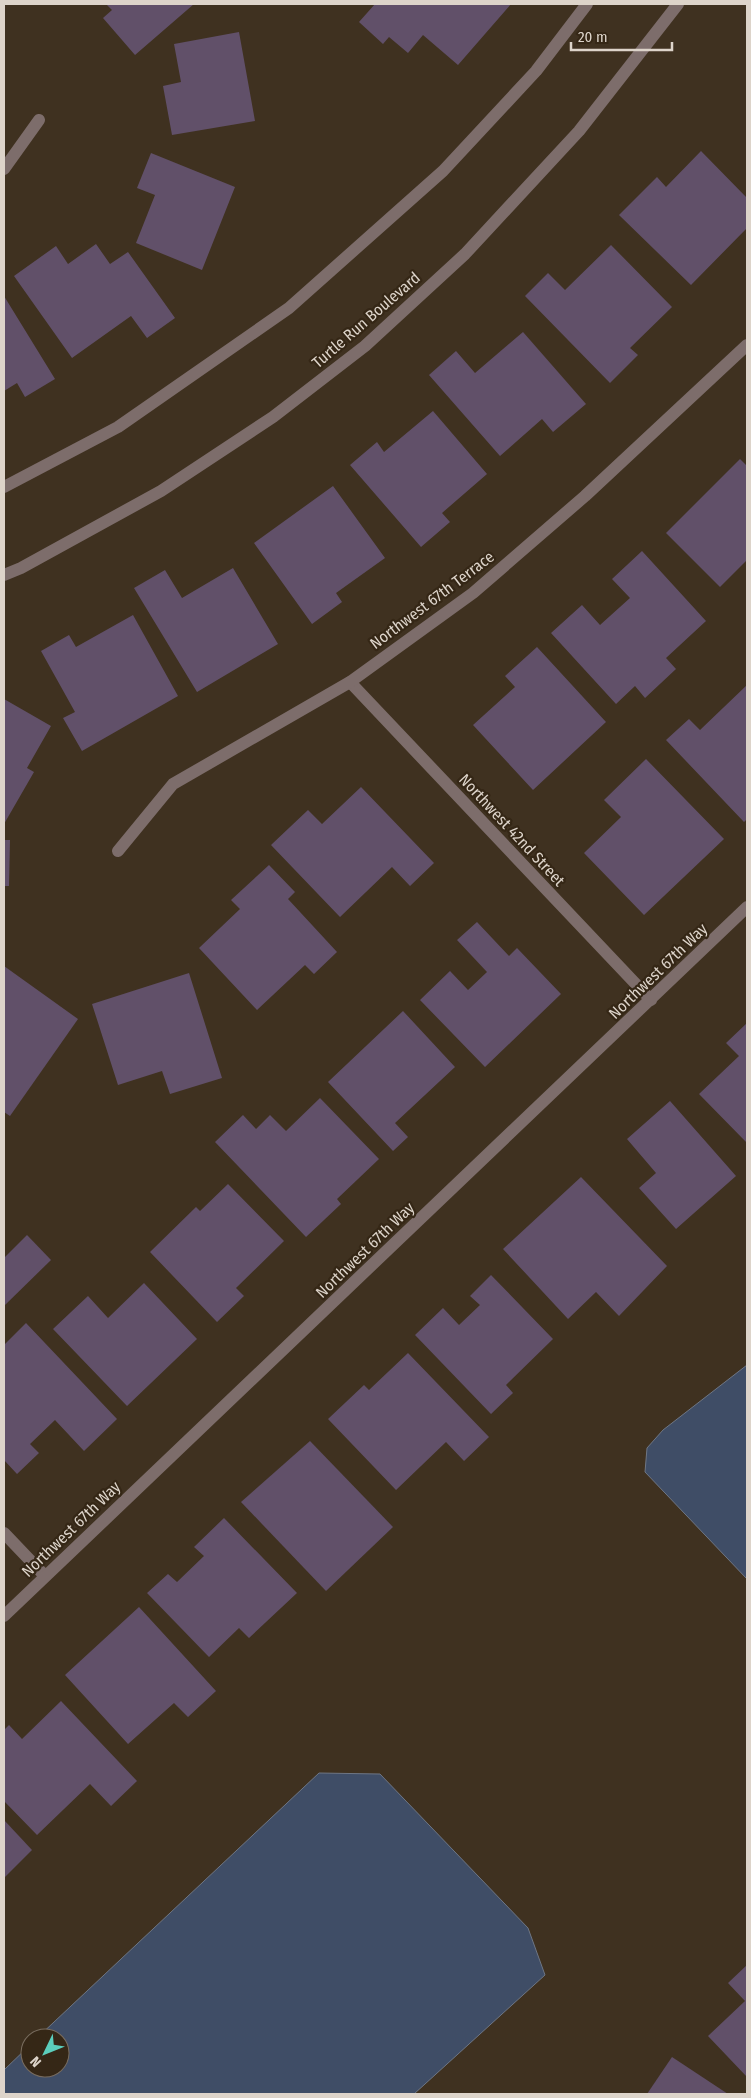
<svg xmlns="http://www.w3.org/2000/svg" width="751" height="2098" font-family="'Fira Sans Condensed',sans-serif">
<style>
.water{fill:#3f4d66;stroke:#6e7684}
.building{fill:#615069}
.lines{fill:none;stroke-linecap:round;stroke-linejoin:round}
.minor{stroke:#7d6d6b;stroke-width:12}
.labels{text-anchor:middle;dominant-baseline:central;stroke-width:4.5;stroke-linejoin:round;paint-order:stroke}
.street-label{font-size:16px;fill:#ddd4ca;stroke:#352716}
</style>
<rect width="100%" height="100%" fill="#3f3120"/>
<g class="water">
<path d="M 747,1365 L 747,1579 L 645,1472 L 647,1448 L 663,1430 Z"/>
<path d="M 319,1773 L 380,1774 L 528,1928 L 545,1975 L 414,2094 L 4,2094 L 4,2070 L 30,2045 L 30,2068 L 60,2068 L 60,2038 L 37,2038 Z"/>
</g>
<g class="building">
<path d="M 106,4 L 194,4 L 135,55 L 103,18 L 112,10 Z"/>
<path d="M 375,4 L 511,4 L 458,65 L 423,35 L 408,53 L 389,37 L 383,44 L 359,22 Z"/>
<path d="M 239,32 L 255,121 L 172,135 L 163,86 L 181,82 L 174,44 Z"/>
<path d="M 701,151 L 747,198 L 747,228 L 691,285 L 619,215 L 657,177 L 666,187 Z"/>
<path d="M 151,153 L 235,187 L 202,270 L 136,243 L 155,195 L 137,188 Z"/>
<path d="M 96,244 L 110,264 L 128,252 L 175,318 L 147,338 L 131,316 L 72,358 L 14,276 L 56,246 L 68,264 Z"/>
<path d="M 611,245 L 672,307 L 630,348 L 638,355 L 610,383 L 525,296 L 548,273 L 565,290 Z"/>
<path d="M 4,296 L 55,379 L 25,397 L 17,383 L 4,391 Z"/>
<path d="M 523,332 L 586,404 L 553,432 L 542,419 L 500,456 L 429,375 L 456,351 L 475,373 Z"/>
<path d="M 433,411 L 487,474 L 442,513 L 450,522 L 421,547 L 350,465 L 377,442 L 384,452 Z"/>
<path d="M 740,459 L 747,466 L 747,560 L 720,587 L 666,533 Z"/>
<path d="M 333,486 L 385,558 L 336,593 L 342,602 L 312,624 L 254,543 Z"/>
<path d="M 642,551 L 706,621 L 666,658 L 676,669 L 645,698 L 635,686 L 616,704 L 551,633 L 582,605 L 600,625 L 630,598 L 612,579 Z"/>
<path d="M 233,568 L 278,644 L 197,692 L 134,588 L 165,570 L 182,598 Z"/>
<path d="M 133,615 L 178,696 L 82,751 L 63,718 L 75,712 L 41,651 L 69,635 L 76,647 Z"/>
<path d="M 537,647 L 606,722 L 533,790 L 473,725 L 515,687 L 505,676 Z"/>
<path d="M 747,685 L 747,819 L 744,822 L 666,740 L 689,719 L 700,730 Z"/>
<path d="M 4,699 L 51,726 L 27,768 L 34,772 L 4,824 Z"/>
<path d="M 646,759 L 724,839 L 644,915 L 584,853 L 621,817 L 604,800 Z"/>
<path d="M 361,787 L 434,863 L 410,886 L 392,867 L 340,917 L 271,845 L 308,810 L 322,824 Z"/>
<path d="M 4,840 L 10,840 L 9,886 L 4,886 Z"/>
<path d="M 269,865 L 295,892 L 288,899 L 337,952 L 314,974 L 305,965 L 257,1010 L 199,948 L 240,909 L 231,900 Z"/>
<path d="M 477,922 L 509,956 L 517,948 L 561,994 L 485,1067 L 420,1000 L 450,971 L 468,990 L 487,972 L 457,940 Z"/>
<path d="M 4,966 L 78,1019 L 10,1116 L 4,1112 Z"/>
<path d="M 189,973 L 222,1078 L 170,1094 L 162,1071 L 118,1085 L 92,1004 Z"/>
<path d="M 403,1011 L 455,1067 L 395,1123 L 408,1137 L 393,1151 L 328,1082 Z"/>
<path d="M 747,1023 L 747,1143 L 699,1094 L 739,1056 L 726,1043 Z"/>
<path d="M 320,1098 L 379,1159 L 337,1199 L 341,1204 L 306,1237 L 215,1142 L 243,1115 L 256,1129 L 270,1115 L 286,1131 Z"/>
<path d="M 670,1101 L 736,1176 L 676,1229 L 639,1188 L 656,1173 L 627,1139 Z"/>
<path d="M 581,1177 L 667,1266 L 619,1316 L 596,1292 L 568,1319 L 503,1249 Z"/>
<path d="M 228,1184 L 284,1241 L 236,1288 L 244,1296 L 217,1322 L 150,1252 L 196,1207 L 200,1211 Z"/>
<path d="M 27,1235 L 51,1260 L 4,1306 L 4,1258 Z"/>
<path d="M 491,1275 L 553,1339 L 506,1385 L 513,1393 L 491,1414 L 415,1335 L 443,1308 L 459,1325 L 480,1305 L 470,1296 Z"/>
<path d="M 144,1283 L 197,1339 L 127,1406 L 53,1329 L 88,1296 L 108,1318 Z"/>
<path d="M 26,1323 L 117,1419 L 84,1451 L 55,1420 L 30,1444 L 39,1453 L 17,1474 L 4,1460 L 4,1345 Z"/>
<path d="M 408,1353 L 489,1437 L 464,1461 L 446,1442 L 396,1490 L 328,1419 L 364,1385 L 369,1390 Z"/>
<path d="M 310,1441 L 393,1527 L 326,1591 L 241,1502 Z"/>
<path d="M 224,1518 L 297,1593 L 249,1638 L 239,1628 L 209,1657 L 147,1593 L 168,1574 L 177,1582 L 204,1556 L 194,1547 Z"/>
<path d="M 139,1607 L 216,1691 L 188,1717 L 174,1703 L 128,1744 L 65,1675 Z"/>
<path d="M 61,1701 L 137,1781 L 111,1806 L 90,1784 L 37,1835 L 4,1801 L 4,1730 L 9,1725 L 22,1739 Z"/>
<path d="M 4,1820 L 32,1850 L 4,1878 Z"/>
<path d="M 747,1965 L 747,2077 L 708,2036 L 745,2001 L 728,1983 Z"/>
<path d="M 672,2057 L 728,2094 L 647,2094 Z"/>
</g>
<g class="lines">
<g class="minor">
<path d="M 4,169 L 39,120"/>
<path d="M 4,487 L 118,427 L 289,308 L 443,171 L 536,71 L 587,4"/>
<path d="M 4,575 L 21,568 L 161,491 L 273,417 L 365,346 L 465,254 L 579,131 L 678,4"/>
<path d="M 350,682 L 651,1000"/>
<path d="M 118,851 L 173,784 L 350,682 L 473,593 L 585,496 L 747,345"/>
<path d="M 4,1533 L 45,1576"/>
<path d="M 4,1616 L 747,907"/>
</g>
</g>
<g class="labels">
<g class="street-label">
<text transform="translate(366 320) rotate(-41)">Turtle Run Boulevard</text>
<text transform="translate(432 600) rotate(-37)">Northwest 67th Terrace</text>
<text transform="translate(512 830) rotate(47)">Northwest 42nd Street</text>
<text transform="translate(658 971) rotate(-44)">Northwest 67th Way</text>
<text transform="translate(365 1250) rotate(-44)">Northwest 67th Way</text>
<text transform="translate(71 1529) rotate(-44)">Northwest 67th Way</text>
</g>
</g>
<rect width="751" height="2098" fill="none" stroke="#ddd4ca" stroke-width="10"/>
<g transform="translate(45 2053) rotate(227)"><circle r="24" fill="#352716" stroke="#786c5e"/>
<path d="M0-4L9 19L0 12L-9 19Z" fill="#5bcebc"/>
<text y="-8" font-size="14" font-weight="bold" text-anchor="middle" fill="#ddd4ca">N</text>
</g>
<path d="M571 42v8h101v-8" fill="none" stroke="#ddd4ca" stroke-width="2.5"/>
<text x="578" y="42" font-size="15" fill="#ddd4ca" stroke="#352716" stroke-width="4" paint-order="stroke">20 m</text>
</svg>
